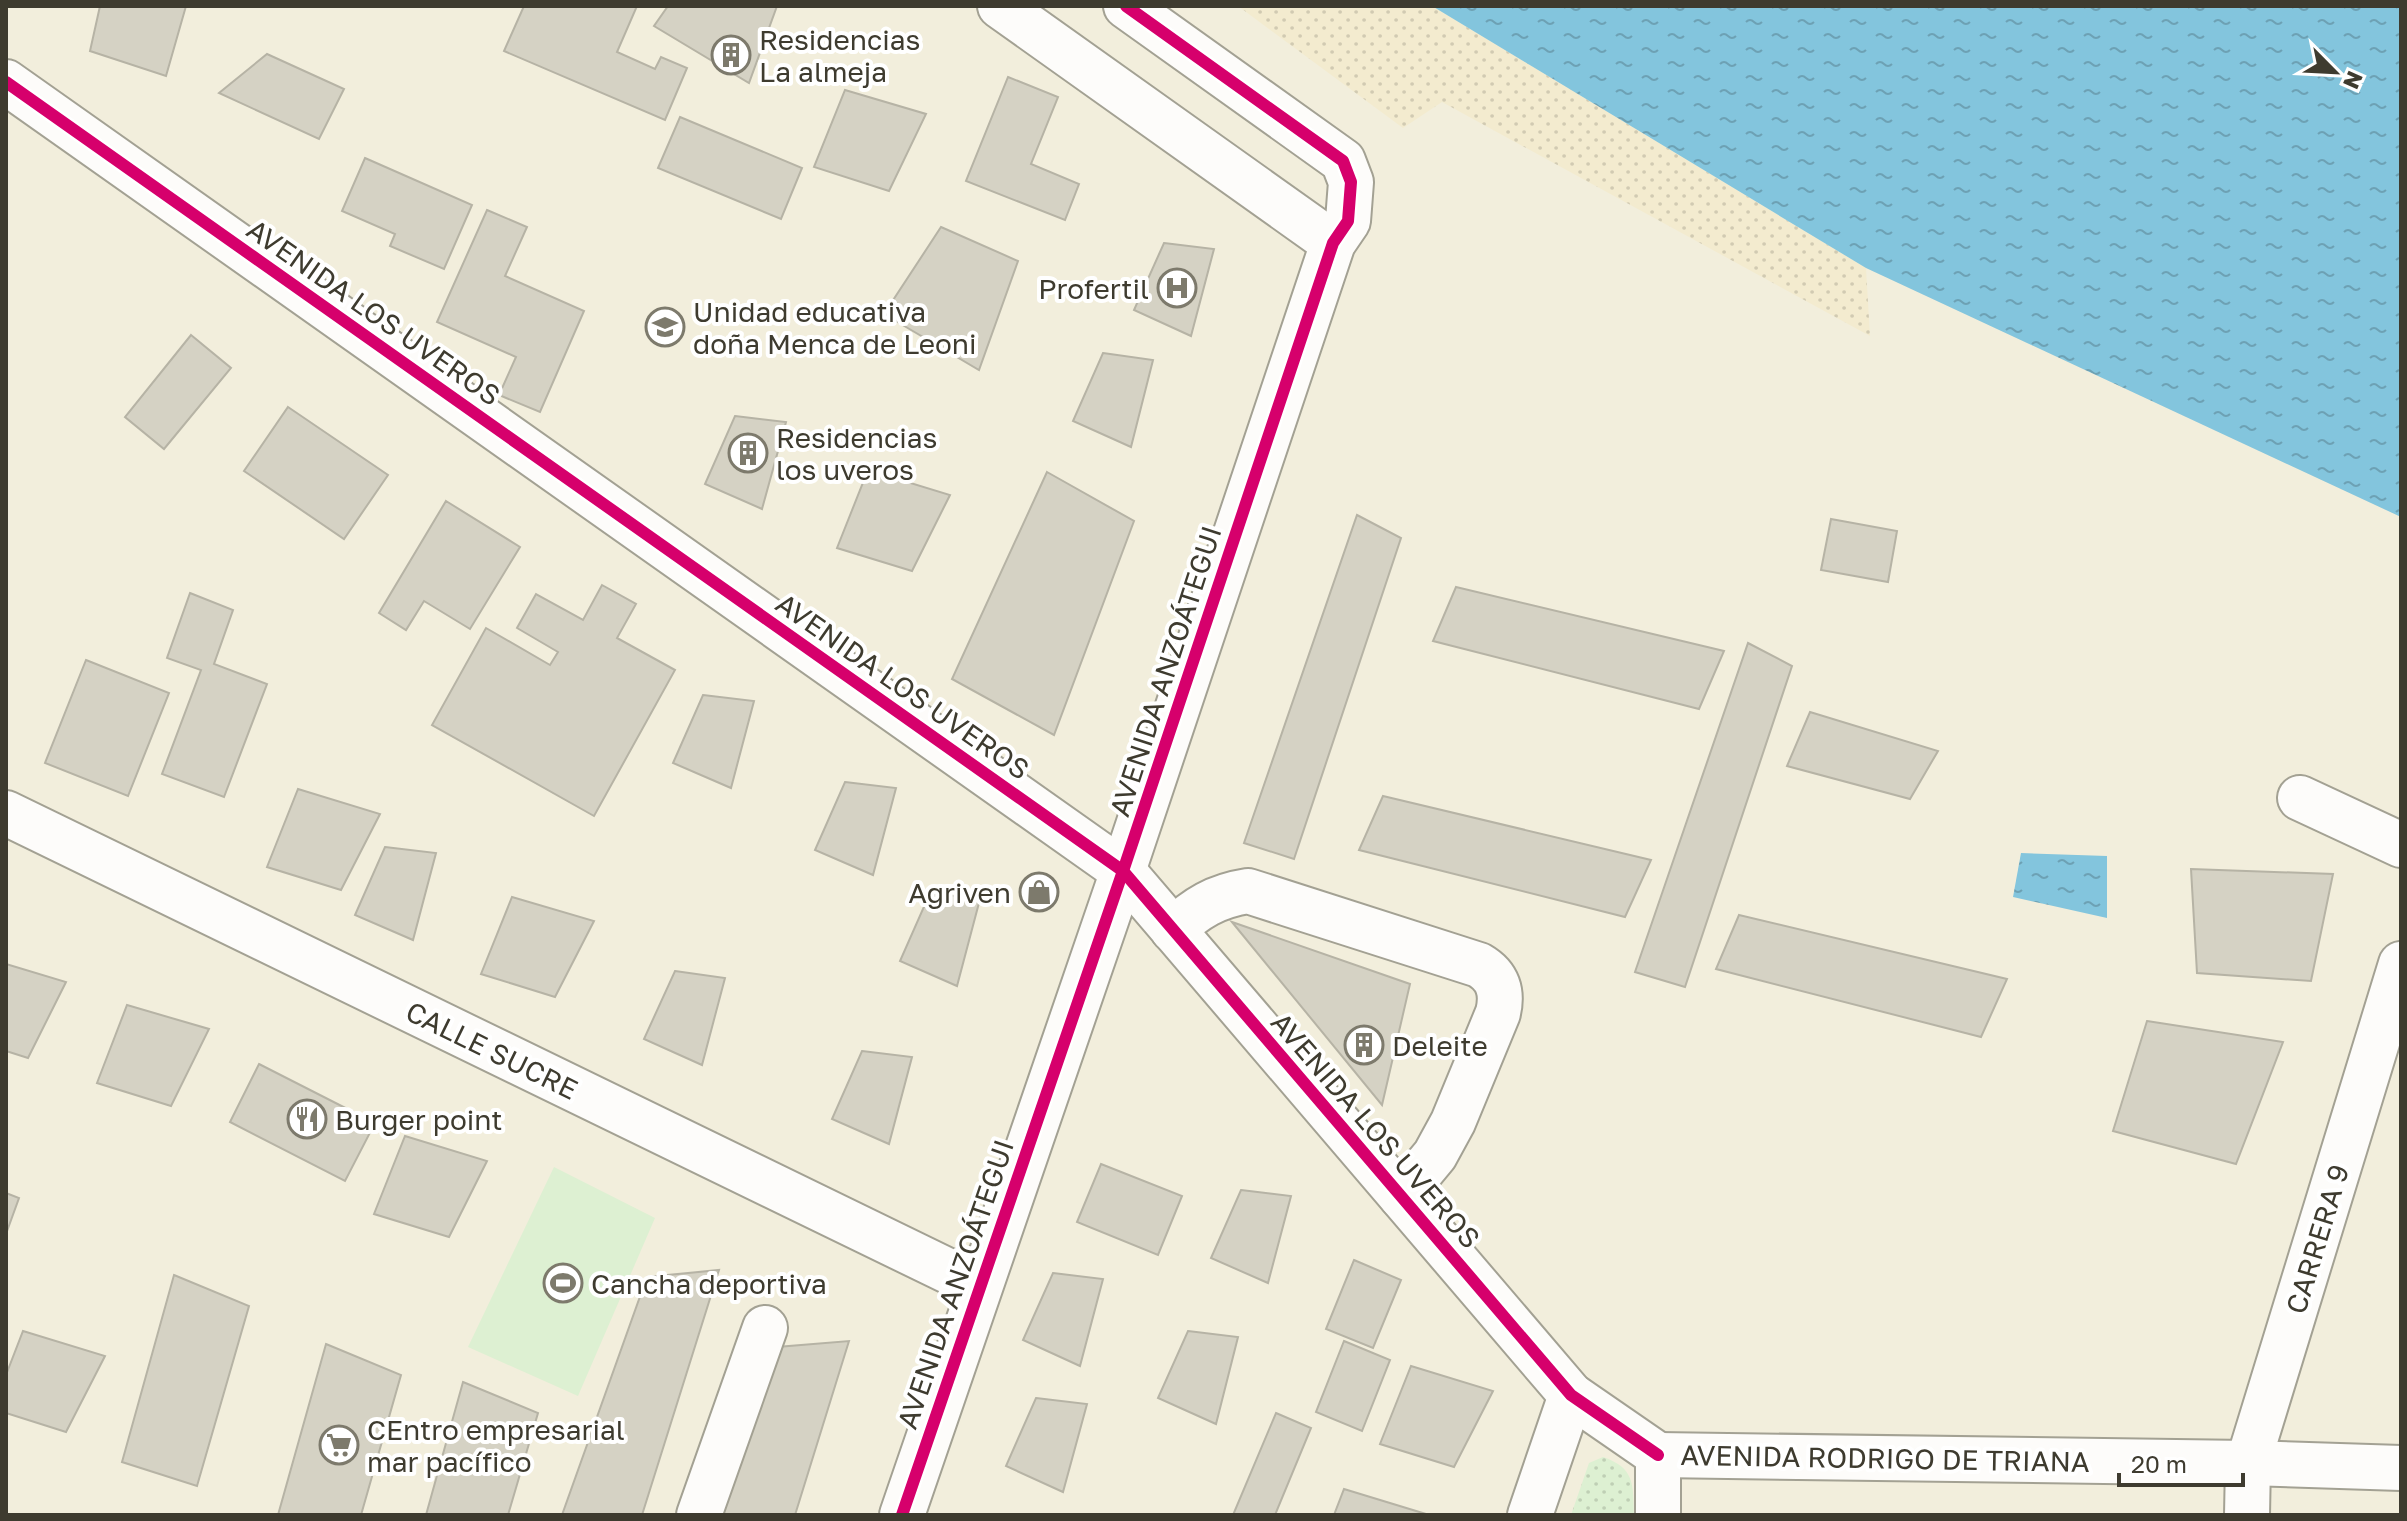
<svg xmlns="http://www.w3.org/2000/svg" width="2407" height="1521" font-family="'Golos Text',sans-serif">
<style>
.grass{fill:url(#grass-dots)}
.sand{fill:url(#sand-dots)}
.pitch{fill:#ddf0d2}
.water{fill:url(#water-ripples)}
.building{fill:#d5d2c4;stroke:#b6b3a5;stroke-width:2}
.lines{fill:none;stroke-linecap:round;stroke-linejoin:round}
.minor-casing{stroke:#a3a193;stroke-width:48}
.minor{stroke:#fdfcfa;stroke-width:44}
.cycleway-casing{stroke:#fff;stroke-width:17}
.cycleway{stroke:#d6006c;stroke-width:12}
.labels{text-anchor:middle;dominant-baseline:central;stroke-width:8;stroke-linejoin:round;paint-order:stroke}
.poi-label{font-size:28px;fill:#3e3b2f;stroke:#fff;text-anchor:start}
.street-label{font-size:28px;fill:#3e3b2f;stroke:#fff}
</style>
<defs>
<pattern id="grass-dots" width="8" height="8" patternUnits="userSpaceOnUse" patternTransform="scale(2)"><rect width="8" height="8" fill="#ddf0d2"/><path d="M2 2h.1M6 6h.1" fill="none" stroke="#bfcfb5" stroke-width="1.8" stroke-linecap="round"/></pattern>
<pattern id="sand-dots" width="8" height="8" patternUnits="userSpaceOnUse" patternTransform="scale(2)"><rect width="8" height="8" fill="#f3ebcf"/><path d="M2 2h.1M6 6h.1" fill="none" stroke="#d1cab2" stroke-width="1.8" stroke-linecap="round"/></pattern>
<pattern id="water-ripples" width="26" height="14" patternUnits="userSpaceOnUse" patternTransform="scale(2)"><rect width="26" height="14" fill="#83c5dd"/><path d="M2 4q2-2 4 0t4 0M15 11q2-2 4 0t4 0" fill="none" stroke="#6da1b4"/></pattern>
</defs>
<rect width="100%" height="100%" fill="#f2eedc"/>
<path class="grass" d="M 1603,1457 C 1635,1468 1633,1484 1634,1515 L 1571,1515 L 1589,1463 Z"/>
<path class="sand" d="M 1238,6 L 1432,6 L 1866,268 L 1870,336 L 1442,102 L 1403,128 Z"/>
<path class="pitch" d="M 554,1167 L 655,1218 L 578,1396 L 468,1347 Z"/>
<g class="water">
<path d="M 1432,6 L 2401,6 L 2401,517 L 1866,268 Z"/>
<path d="M 2021,853 L 2107,856 L 2107,918 L 2013,897 Z"/>
</g>
<g class="building">
<path d="M 100,6 L 186,6 L 166,76 L 90,51 Z"/>
<path d="M 524,6 L 637,6 L 617,52 L 655,69 L 661,57 L 687,68 L 665,120 L 504,51 Z"/>
<path d="M 668,6 L 777,6 L 749,83 L 654,26 Z"/>
<path d="M 267,54 L 344,89 L 319,139 L 219,93 Z"/>
<path d="M 1008,77 L 1058,97 L 1031,164 L 1079,184 L 1065,220 L 966,181 Z"/>
<path d="M 845,90 L 926,114 L 889,191 L 814,167 Z"/>
<path d="M 680,117 L 802,168 L 781,219 L 658,168 Z"/>
<path d="M 365,158 L 472,205 L 444,269 L 390,246 L 395,234 L 342,211 Z"/>
<path d="M 487,210 L 527,227 L 505,276 L 584,311 L 540,412 L 499,395 L 516,357 L 437,322 Z"/>
<path d="M 941,227 L 1018,261 L 979,370 L 884,314 Z"/>
<path d="M 1164,243 L 1214,249 L 1191,336 L 1134,310 Z"/>
<path d="M 191,335 L 231,368 L 164,449 L 125,417 Z"/>
<path d="M 1103,353 L 1153,360 L 1131,447 L 1073,421 Z"/>
<path d="M 288,407 L 388,475 L 344,539 L 244,471 Z"/>
<path d="M 735,416 L 786,422 L 762,509 L 705,484 Z"/>
<path d="M 868,470 L 950,495 L 912,571 L 837,548 Z"/>
<path d="M 1047,472 L 1134,521 L 1054,735 L 952,679 Z"/>
<path d="M 446,501 L 520,547 L 470,629 L 424,601 L 406,630 L 379,613 Z"/>
<path d="M 1357,515 L 1401,538 L 1294,859 L 1244,843 Z"/>
<path d="M 1831,519 L 1897,531 L 1888,582 L 1821,570 Z"/>
<path d="M 602,585 L 636,604 L 617,638 L 675,670 L 594,816 L 432,725 L 486,628 L 550,665 L 558,652 L 517,628 L 536,594 L 583,620 Z"/>
<path d="M 1456,587 L 1724,651 L 1699,709 L 1433,641 Z"/>
<path d="M 190,593 L 233,610 L 214,664 L 267,684 L 224,797 L 162,774 L 201,670 L 167,658 Z"/>
<path d="M 1748,643 L 1792,666 L 1685,987 L 1635,972 Z"/>
<path d="M 86,660 L 169,693 L 128,796 L 45,763 Z"/>
<path d="M 703,695 L 754,701 L 731,788 L 673,763 Z"/>
<path d="M 1810,712 L 1938,751 L 1910,799 L 1787,766 Z"/>
<path d="M 845,782 L 896,788 L 873,875 L 815,850 Z"/>
<path d="M 298,789 L 380,814 L 341,890 L 267,867 Z"/>
<path d="M 1383,796 L 1651,860 L 1625,917 L 1359,850 Z"/>
<path d="M 385,847 L 436,853 L 413,940 L 355,915 Z"/>
<path d="M 2191,869 L 2333,874 L 2311,981 L 2197,973 Z"/>
<path d="M 930,893 L 980,899 L 957,986 L 900,961 Z"/>
<path d="M 512,897 L 594,921 L 555,997 L 481,974 Z"/>
<path d="M 1739,915 L 2007,979 L 1981,1037 L 1716,969 Z"/>
<path d="M 1232,922 L 1410,984 L 1382,1105 Z"/>
<path d="M 6,964 L 66,982 L 28,1058 L 6,1051 Z"/>
<path d="M 675,971 L 725,978 L 702,1065 L 644,1039 Z"/>
<path d="M 127,1005 L 209,1029 L 171,1106 L 97,1083 Z"/>
<path d="M 2147,1021 L 2283,1042 L 2236,1164 L 2113,1131 Z"/>
<path d="M 862,1051 L 912,1057 L 889,1144 L 832,1119 Z"/>
<path d="M 259,1064 L 375,1123 L 345,1181 L 230,1122 Z"/>
<path d="M 405,1136 L 487,1161 L 449,1237 L 374,1214 Z"/>
<path d="M 1101,1164 L 1182,1196 L 1158,1255 L 1077,1222 Z"/>
<path d="M 1241,1190 L 1291,1196 L 1268,1283 L 1211,1258 Z"/>
<path d="M 6,1193 L 19,1198 L 6,1234 Z"/>
<path d="M 1354,1260 L 1401,1280 L 1373,1348 L 1326,1329 Z"/>
<path d="M 719,1270 L 642,1515 L 562,1515 L 647,1277 Z"/>
<path d="M 1053,1273 L 1103,1279 L 1080,1366 L 1023,1340 Z"/>
<path d="M 174,1275 L 249,1306 L 197,1486 L 122,1462 Z"/>
<path d="M 23,1331 L 105,1356 L 66,1432 L 6,1413 L 6,1375 Z"/>
<path d="M 1188,1331 L 1238,1337 L 1216,1424 L 1158,1398 Z"/>
<path d="M 849,1341 L 795,1515 L 717,1515 L 777,1347 Z"/>
<path d="M 1344,1341 L 1390,1360 L 1362,1431 L 1316,1412 Z"/>
<path d="M 326,1344 L 401,1375 L 361,1515 L 278,1515 Z"/>
<path d="M 1411,1366 L 1493,1391 L 1454,1467 L 1380,1444 Z"/>
<path d="M 463,1382 L 538,1413 L 508,1515 L 426,1515 Z"/>
<path d="M 1036,1398 L 1087,1404 L 1063,1492 L 1006,1466 Z"/>
<path d="M 1276,1413 L 1311,1428 L 1275,1515 L 1233,1515 Z"/>
<path d="M 1344,1489 L 1426,1514 L 1334,1515 Z"/>
</g>
<g class="lines">
<g class="minor-casing">
<g id="minor">
<path d="M 1000,6 L 1333,243"/>
<path d="M 6,82 L 1123,871 L 1571,1395 L 1658,1455"/>
<path d="M 2300,798 L 2401,845"/>
<path d="M 6,813 L 979,1286"/>
<path d="M 1173,930 C 1196,908 1216,896 1248,891 L 1479,965 C 1498,976 1503,992 1498,1013 L 1453,1122 L 1435,1155 L 1401,1196"/>
<path d="M 1658,1455 L 2248,1463 L 2401,1468"/>
<path d="M 1658,1455 L 1658,1515"/>
<path d="M 699,1515 L 765,1328"/>
<path d="M 902,1515 L 1123,871 L 1333,243 L 1348,221 L 1351,182 L 1343,161 L 1126,6"/>
<path d="M 1530,1515 L 1571,1395"/>
<path d="M 2247,1515 L 2248,1463 L 2401,964"/>
</g>
</g>
<use href="#minor" class="minor"/>
<g class="cycleway-casing">
<g id="cycleway">
<path d="M 6,82 L 1123,871 L 1571,1395 L 1658,1455"/>
<path d="M 902,1515 L 1123,871 L 1333,243 L 1348,221 L 1351,182 L 1343,161 L 1126,6"/>
</g>
</g>
<use href="#cycleway" class="cycleway"/>
</g>
<defs>
<g id="building-ring" transform="scale(2)"><circle r="9.5" fill="#fff" stroke="#7d7a6c" stroke-width="1.5"/><path d="M-4-6H4V6H1V3H-1V6H-4ZM-2.5-4.3h1.7v1.8h-1.7ZM.8-4.3h1.7v1.8H.8ZM-2.5-1h1.7V.8h-1.7ZM.8-1h1.7V.8H.8Z" fill="#7d7a6c"/></g>
<g id="hospital-ring" transform="scale(2)"><circle r="9.5" fill="#fff" stroke="#7d7a6c" stroke-width="1.5"/><path d="M-5-5h3v3.5h4V-5h3V5h-3V1.5h-4V5h-3Z" fill="#7d7a6c"/></g>
<g id="school-ring" transform="scale(2)"><circle r="9.5" fill="#fff" stroke="#7d7a6c" stroke-width="1.5"/><path d="M0-5L7-2L0 1L-7-2ZM-4 1L0 2.5L4 1V4Q0 6-4 4Z" fill="#7d7a6c"/></g>
<g id="shop-ring" transform="scale(2)"><circle r="9.5" fill="#fff" stroke="#7d7a6c" stroke-width="1.5"/><path d="M-5-2.5h2.3a2.7 3.5 0 0 1 5.4 0H5L5.5 6h-11ZM-1.5-2.5h3a1.5 2.3 0 0 0-3 0Z" fill="#7d7a6c"/></g>
<g id="restaurant-ring" transform="scale(2)"><circle r="9.5" fill="#fff" stroke="#7d7a6c" stroke-width="1.5"/><path d="M-5-6h1v4h1v-4h1v4h1v-4h1v5L-1.5 .5V6h-2V.5L-5-1ZM5-6V6H3V1.5H1.5Q1.5-4 5-6Z" fill="#7d7a6c"/></g>
<g id="stadium-ring" transform="scale(2)"><circle r="9.5" fill="#fff" stroke="#7d7a6c" stroke-width="1.5"/><path d="M0-5a6.5 5 0 1 0 0 10a6.5 5 0 1 0 0-10ZM-3.5-1.8h7v3.6h-7Z" fill="#7d7a6c"/></g>
<g id="supermarket-ring" transform="scale(2)"><circle r="9.5" fill="#fff" stroke="#7d7a6c" stroke-width="1.5"/><path d="M-6-5.5h2.5l.6 2H6L4.5 2H-2.5L-4.4-4H-6ZM-1.5 3.2a1.3 1.3 0 1 0 .1 0ZM3 3.2a1.3 1.3 0 1 0 .1 0Z" fill="#7d7a6c"/></g>
</defs>
<g fill-rule="evenodd">
<use href="#building-ring" x="731" y="55"/>
<use href="#hospital-ring" x="1177" y="288"/>
<use href="#school-ring" x="665" y="327"/>
<use href="#building-ring" x="748" y="453"/>
<use href="#shop-ring" x="1039" y="892"/>
<use href="#building-ring" x="1364" y="1045"/>
<use href="#restaurant-ring" x="307" y="1119"/>
<use href="#stadium-ring" x="563" y="1283"/>
<use href="#supermarket-ring" x="339" y="1445"/>
</g>
<g class="labels">
<g class="poi-label">
<text x="759" y="39">Residencias<tspan x="759" dy="32">La almeja</tspan></text>
<text x="1149" y="288" text-anchor="end">Profertil</text>
<text x="693" y="311">Unidad educativa<tspan x="693" dy="32">doña Menca de Leoni</tspan></text>
<text x="776" y="437">Residencias<tspan x="776" dy="32">los uveros</tspan></text>
<text x="1011" y="892" text-anchor="end">Agriven</text>
<text x="1392" y="1045">Deleite</text>
<text x="335" y="1119">Burger point</text>
<text x="591" y="1283">Cancha deportiva</text>
<text x="367" y="1429">CEntro empresarial<tspan x="367" dy="32">mar pacífico</tspan></text>
</g>
<g class="street-label">
<text transform="translate(374 312) rotate(35)">AVENIDA LOS UVEROS</text>
<text transform="translate(1165 671) rotate(-72)">AVENIDA ANZOÁTEGUI</text>
<text transform="translate(903 686) rotate(35)">AVENIDA LOS UVEROS</text>
<text transform="translate(492 1050) rotate(26)">CALLE SUCRE</text>
<text transform="translate(1376 1130) rotate(49)">AVENIDA LOS UVEROS</text>
<text transform="translate(2317 1239) rotate(-73)">CARRERA 9</text>
<text transform="translate(955 1284) rotate(-71)">AVENIDA ANZOÁTEGUI</text>
<text transform="translate(1885 1458) rotate(1)">AVENIDA RODRIGO DE TRIANA</text>
</g>
</g>
<rect width="2407" height="1521" fill="none" stroke="#3e3b2f" stroke-width="16"/>
<g transform="translate(2335 72) rotate(114)" stroke="#ffffff" stroke-width="6" paint-order="stroke">
<path d="M0-6L14 30L0 20L-14 30Z" fill="#3e3b2f"/>
<text y="-12" font-size="22" font-weight="bold" text-anchor="middle" fill="#3e3b2f">N</text>
</g>
<path d="M2119 1473v12h124v-12" fill="none" stroke="#3e3b2f" stroke-width="4"/>
<text x="2131" y="1473" font-size="24" fill="#3e3b2f" stroke="#ffffff" stroke-width="6" paint-order="stroke">20 m</text>
</svg>
